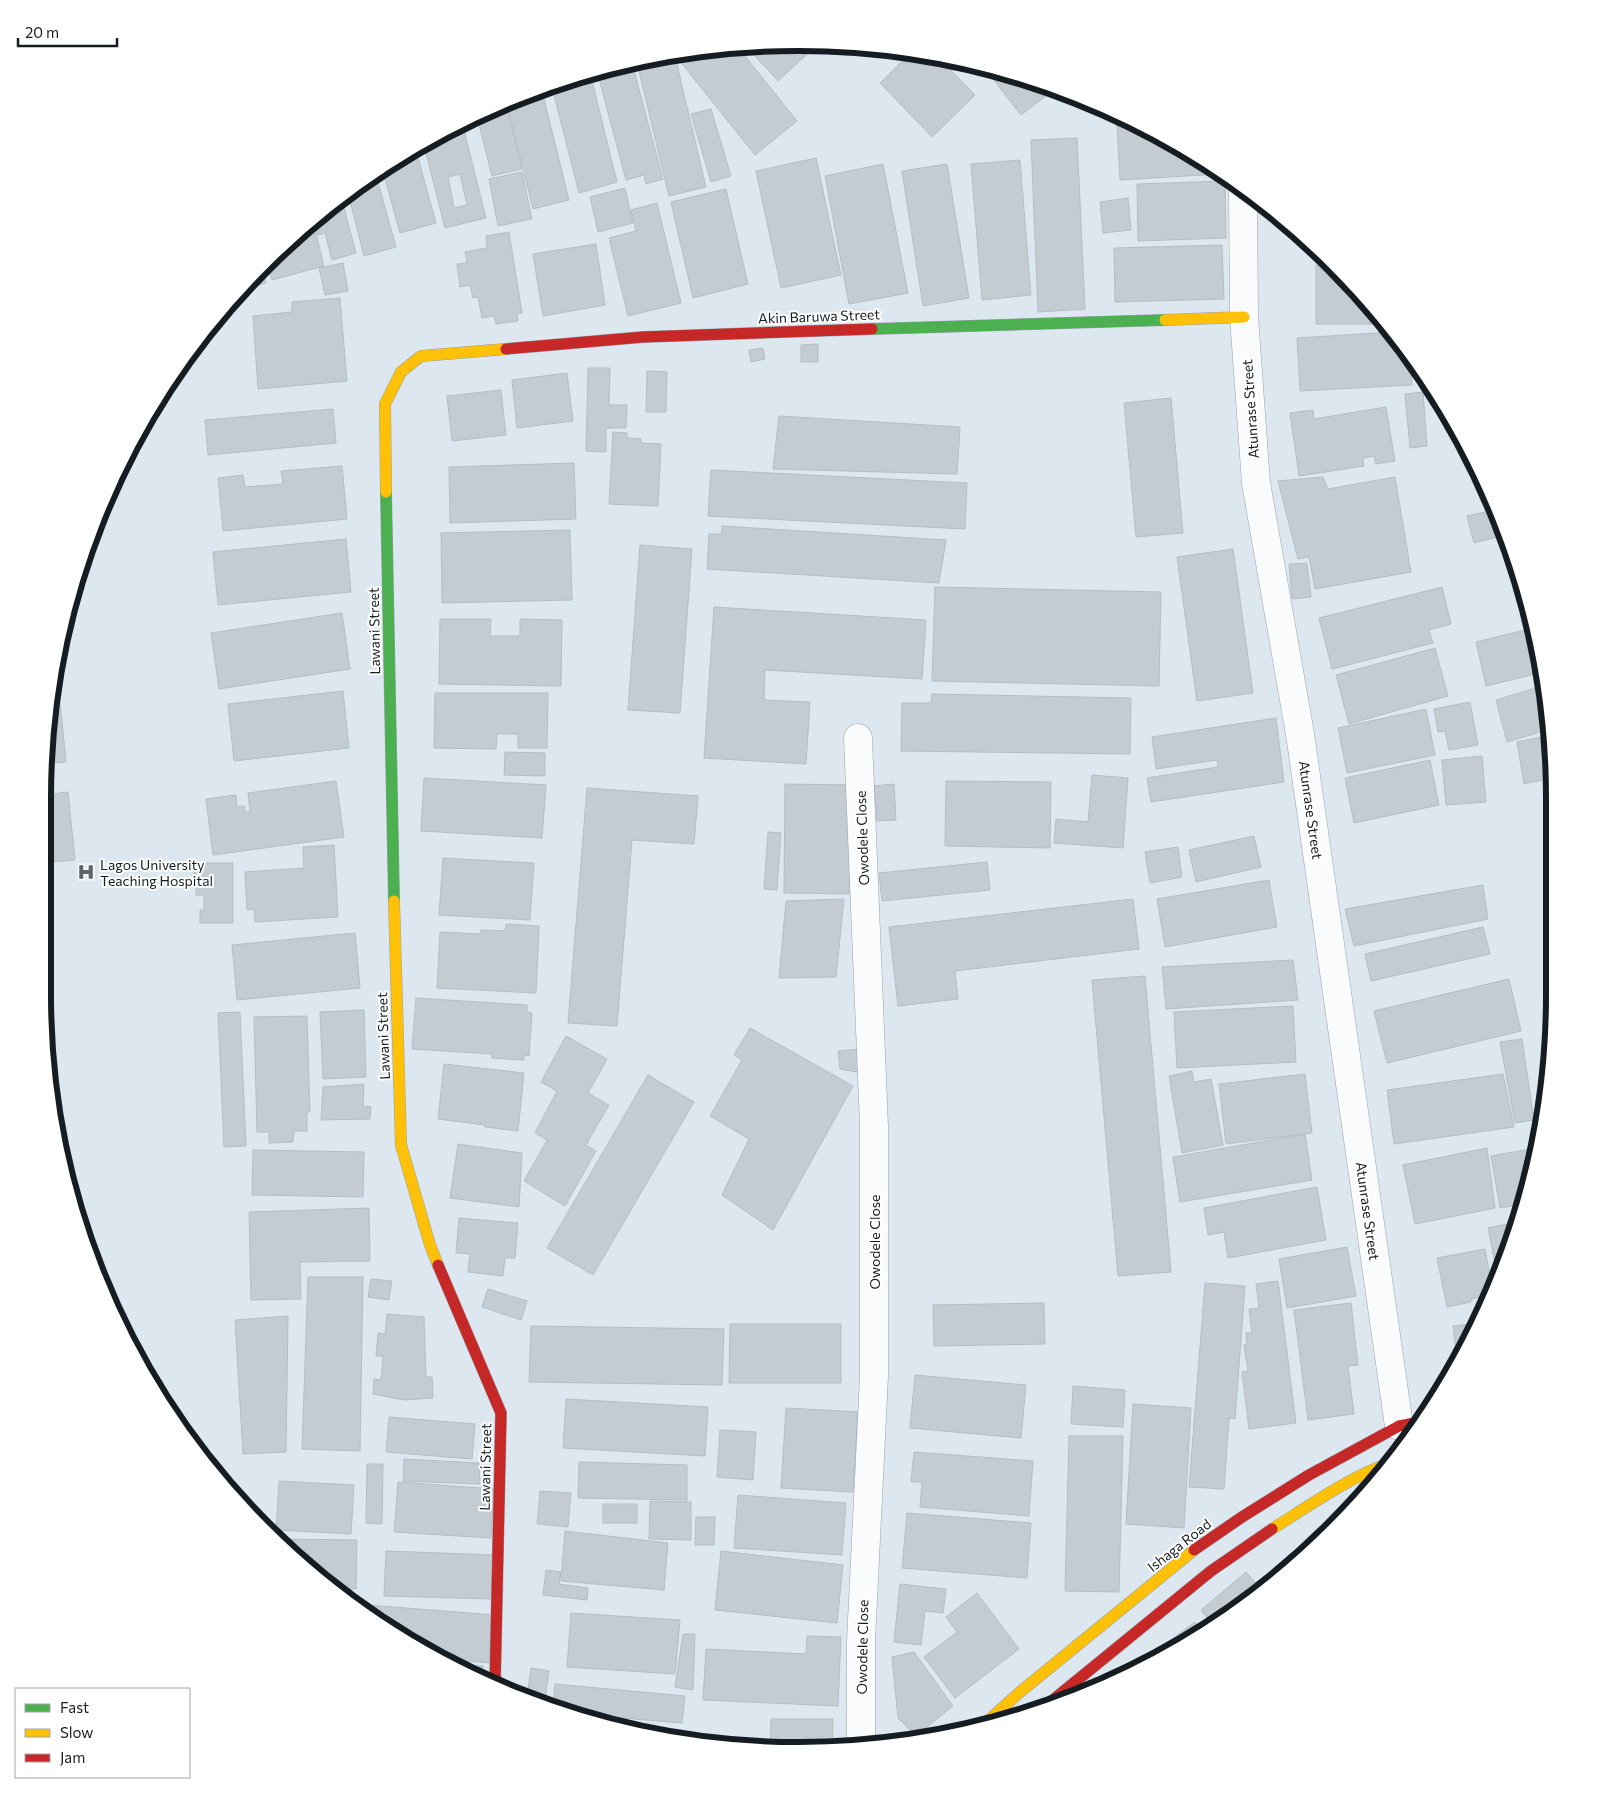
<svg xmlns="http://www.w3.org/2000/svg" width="1597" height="1793" font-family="Commissioner,sans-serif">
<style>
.building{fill:#c3ccd3;stroke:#b4bdc3;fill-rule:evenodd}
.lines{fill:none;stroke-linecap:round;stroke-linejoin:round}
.street-casing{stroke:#99a2a8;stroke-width:29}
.fast-casing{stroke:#99a2a8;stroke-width:12}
.slow-casing{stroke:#99a2a8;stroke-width:12}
.jam-casing{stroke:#99a2a8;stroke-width:12}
.street{stroke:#fafbfd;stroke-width:28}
.fast{stroke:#4caf50;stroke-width:11}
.slow{stroke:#ffc107;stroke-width:11}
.jam{stroke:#c62828;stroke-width:11}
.labels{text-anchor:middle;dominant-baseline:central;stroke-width:4;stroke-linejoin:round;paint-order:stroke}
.street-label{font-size:14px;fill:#161d22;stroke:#fff}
.poi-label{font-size:14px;fill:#161d22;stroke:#fff;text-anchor:start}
.rim{fill:none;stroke:#161d22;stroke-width:6}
</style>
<rect width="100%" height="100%" fill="#dce7f0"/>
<g class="building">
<path d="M 749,44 L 816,46 L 778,81 L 745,45 Z"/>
<path d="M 737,46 L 797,121 L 755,155 L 679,60 L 683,57 L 682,55 Z"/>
<path d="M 911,52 L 940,59 L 975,95 L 932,137 L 880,83 Z"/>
<path d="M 675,56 L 706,187 L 669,196 L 637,63 Z"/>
<path d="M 632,63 L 663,179 L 646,184 L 644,175 L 626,180 L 597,71 Z"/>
<path d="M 993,71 L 1042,83 L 1055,89 L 1021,115 L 989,74 Z"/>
<path d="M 590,73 L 617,182 L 579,193 L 552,87 Z"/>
<path d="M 542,91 L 569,200 L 533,209 L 507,104 Z"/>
<path d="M 506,105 L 522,169 L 492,176 L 477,116 Z"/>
<path d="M 711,109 L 731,176 L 711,182 L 691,114 Z"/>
<path d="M 462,122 L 486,218 L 445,228 L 424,145 ZM 460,174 L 467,205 L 454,208 L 448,177 Z"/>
<path d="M 1133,124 L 1177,144 L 1219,174 L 1120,180 L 1117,125 Z"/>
<path d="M 1077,138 L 1085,309 L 1038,312 L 1031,140 Z"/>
<path d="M 416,150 L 436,223 L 400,233 L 383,171 Z"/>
<path d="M 816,158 L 841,275 L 781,288 L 756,171 Z"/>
<path d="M 1020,160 L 1031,295 L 982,300 L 971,164 Z"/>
<path d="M 883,164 L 908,293 L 849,304 L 825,176 Z"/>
<path d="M 947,164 L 969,298 L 923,306 L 902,171 Z"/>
<path d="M 522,172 L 532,219 L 498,226 L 489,179 Z"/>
<path d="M 376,175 L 396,247 L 364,256 L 348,193 Z"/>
<path d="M 1225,181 L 1226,238 L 1138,241 L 1137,184 Z"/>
<path d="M 625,188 L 633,223 L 598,232 L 590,197 Z"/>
<path d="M 726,189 L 748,284 L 693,298 L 671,202 Z"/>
<path d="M 341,197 L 356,253 L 332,260 L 325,233 L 318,235 L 314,221 Z"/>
<path d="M 1128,198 L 1131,230 L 1103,233 L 1100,202 Z"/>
<path d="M 657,203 L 681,303 L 628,316 L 609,238 L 636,231 L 631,210 Z"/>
<path d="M 307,228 L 308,232 L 315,230 L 324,266 L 272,280 L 268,265 Z"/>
<path d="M 509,232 L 522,313 L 517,313 L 518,321 L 496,324 L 494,316 L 482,318 L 478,297 L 473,298 L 470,285 L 460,287 L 457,264 L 467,263 L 465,252 L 487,248 L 486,236 Z"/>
<path d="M 596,244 L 605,305 L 543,316 L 533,254 Z"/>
<path d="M 1222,245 L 1224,299 L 1115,302 L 1114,248 Z"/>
<path d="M 343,263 L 348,291 L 325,295 L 319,268 Z"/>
<path d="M 1316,265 L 1330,265 L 1385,324 L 1316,324 Z"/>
<path d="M 263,269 L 266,283 L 241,290 Z"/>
<path d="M 340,298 L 347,381 L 258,389 L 253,316 L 292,312 L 292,302 Z"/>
<path d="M 1392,332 L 1410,358 L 1412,385 L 1300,391 L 1297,338 Z"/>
<path d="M 818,344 L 818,362 L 801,362 L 801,345 Z"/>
<path d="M 763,348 L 765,359 L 751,362 L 749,350 Z"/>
<path d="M 588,368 L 610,368 L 609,405 L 627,405 L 626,428 L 606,428 L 606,452 L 586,451 Z"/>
<path d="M 647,371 L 667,372 L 666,412 L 646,412 Z"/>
<path d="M 567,373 L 573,421 L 517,428 L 512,380 Z"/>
<path d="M 501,390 L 506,435 L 452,441 L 447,396 Z"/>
<path d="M 1423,392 L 1427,446 L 1410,448 L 1405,394 Z"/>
<path d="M 1171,398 L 1183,533 L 1136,537 L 1124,403 Z"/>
<path d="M 1386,407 L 1395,461 L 1376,464 L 1374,456 L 1363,458 L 1364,466 L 1299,476 L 1290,413 L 1313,410 L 1314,419 Z"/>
<path d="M 333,409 L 336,443 L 208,455 L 205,420 Z"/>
<path d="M 779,416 L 960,427 L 957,474 L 773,469 Z"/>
<path d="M 613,432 L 627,433 L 627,438 L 641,439 L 641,443 L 661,444 L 658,506 L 609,504 Z"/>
<path d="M 574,463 L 576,519 L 450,523 L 449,467 Z"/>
<path d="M 342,466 L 347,519 L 223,531 L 218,478 L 243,475 L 245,487 L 283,484 L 281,471 Z"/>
<path d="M 711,470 L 967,483 L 965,529 L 708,516 Z"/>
<path d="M 1323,477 L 1328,489 L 1395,477 L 1411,572 L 1315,589 L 1309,557 L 1298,559 L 1278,481 Z"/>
<path d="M 1494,510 L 1500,526 L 1495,527 L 1498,537 L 1474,543 L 1467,516 Z"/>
<path d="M 722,526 L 946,540 L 939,583 L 707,569 L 709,534 L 722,534 Z"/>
<path d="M 570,530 L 572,600 L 442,603 L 441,533 Z"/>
<path d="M 346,539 L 351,592 L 218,605 L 213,552 Z"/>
<path d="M 640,545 L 692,549 L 680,713 L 628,710 Z"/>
<path d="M 1233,549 L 1253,693 L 1197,701 L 1177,557 Z"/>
<path d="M 1307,563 L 1311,597 L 1292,599 L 1289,564 Z"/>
<path d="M 935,587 L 1161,592 L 1159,686 L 932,681 Z"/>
<path d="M 1442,587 L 1451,624 L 1429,630 L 1433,643 L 1332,669 L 1319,618 Z"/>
<path d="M 714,607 L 926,620 L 922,679 L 765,670 L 764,700 L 810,702 L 806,764 L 704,758 Z"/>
<path d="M 342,613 L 350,669 L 219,689 L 211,633 Z"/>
<path d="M 440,619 L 491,619 L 490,636 L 520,636 L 520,619 L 562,620 L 561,686 L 439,684 Z"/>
<path d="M 64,627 L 66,644 L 59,645 Z"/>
<path d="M 1533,628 L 1540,673 L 1486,686 L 1476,642 Z"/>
<path d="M 1435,648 L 1448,696 L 1349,724 L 1336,675 Z"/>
<path d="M 1542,686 L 1550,729 L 1507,742 L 1496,700 Z"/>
<path d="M 59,691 L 66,762 L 44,764 L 44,749 L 52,692 Z"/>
<path d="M 343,691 L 349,748 L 234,761 L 228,704 Z"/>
<path d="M 435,693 L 548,693 L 547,748 L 518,748 L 518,734 L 497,734 L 496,749 L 434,748 Z"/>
<path d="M 932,694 L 1131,698 L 1130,754 L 901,751 L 902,703 L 931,703 Z"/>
<path d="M 1470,702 L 1478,745 L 1449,750 L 1445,731 L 1438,732 L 1434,709 Z"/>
<path d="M 1426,709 L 1435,755 L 1347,773 L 1338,728 Z"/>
<path d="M 1276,718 L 1284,782 L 1151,802 L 1147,778 L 1218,767 L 1217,760 L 1156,769 L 1152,737 Z"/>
<path d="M 1551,735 L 1553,749 L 1553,778 L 1524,784 L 1517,742 Z"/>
<path d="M 505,752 L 545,753 L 545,776 L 504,775 Z"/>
<path d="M 1482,756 L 1486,802 L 1446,805 L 1442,760 Z"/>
<path d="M 1430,760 L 1439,805 L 1354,823 L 1345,778 Z"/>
<path d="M 1092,775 L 1128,778 L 1123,848 L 1054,843 L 1056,819 L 1088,822 Z"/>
<path d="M 424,778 L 546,785 L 542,838 L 421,831 Z"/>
<path d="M 336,781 L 344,837 L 213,855 L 206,799 L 236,795 L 237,807 L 244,806 L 245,812 L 250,812 L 248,793 Z"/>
<path d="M 946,781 L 1051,782 L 1050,848 L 945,846 Z"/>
<path d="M 785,784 L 856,785 L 854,894 L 784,893 Z"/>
<path d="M 894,784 L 896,820 L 877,821 L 874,786 Z"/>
<path d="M 587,788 L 698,796 L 694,844 L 632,840 L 617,1026 L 568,1023 Z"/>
<path d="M 68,792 L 75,860 L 43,863 L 44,795 Z"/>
<path d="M 768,832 L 781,833 L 777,890 L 764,889 Z"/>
<path d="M 1254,836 L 1261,867 L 1196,882 L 1189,850 Z"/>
<path d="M 334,845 L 338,917 L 255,922 L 254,909 L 247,910 L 245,872 L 304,868 L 303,847 Z"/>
<path d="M 1178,847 L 1182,877 L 1150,883 L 1145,852 Z"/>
<path d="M 443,858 L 534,863 L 530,920 L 439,915 Z"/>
<path d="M 987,862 L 990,890 L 882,901 L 879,873 Z"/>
<path d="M 194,863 L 233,863 L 233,923 L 200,923 L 200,910 L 204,910 L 204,895 L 196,895 L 196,886 L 201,886 L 201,874 L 194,874 Z"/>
<path d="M 1269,880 L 1277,927 L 1165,947 L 1157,899 Z"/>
<path d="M 1483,885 L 1488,919 L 1354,946 L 1345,909 Z"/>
<path d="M 844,899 L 836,977 L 779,978 L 786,901 Z"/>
<path d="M 1133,899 L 1139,949 L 955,971 L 958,999 L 898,1006 L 889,927 Z"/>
<path d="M 506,924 L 539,926 L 536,993 L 437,988 L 440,932 L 481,934 L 481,930 L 505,931 Z"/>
<path d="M 1483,927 L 1490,954 L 1371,981 L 1365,954 Z"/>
<path d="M 355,933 L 360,988 L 237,1000 L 232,945 Z"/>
<path d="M 1293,960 L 1298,1000 L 1166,1009 L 1162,967 Z"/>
<path d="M 1145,976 L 1171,1272 L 1118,1276 L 1092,980 Z"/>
<path d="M 1509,979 L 1521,1031 L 1387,1063 L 1374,1011 Z"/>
<path d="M 416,998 L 527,1005 L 527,1012 L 532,1013 L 529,1056 L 524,1055 L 524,1060 L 492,1058 L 492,1054 L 412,1049 Z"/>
<path d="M 1293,1006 L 1296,1062 L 1177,1068 L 1174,1012 Z"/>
<path d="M 364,1010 L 366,1077 L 323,1079 L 320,1012 Z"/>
<path d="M 240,1012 L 246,1146 L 224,1147 L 218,1013 Z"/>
<path d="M 307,1016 L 310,1112 L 307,1112 L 307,1131 L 294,1131 L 293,1142 L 269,1143 L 269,1132 L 257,1132 L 254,1017 Z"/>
<path d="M 1553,1024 L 1553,1044 L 1552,1052 L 1550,1053 L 1544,1026 Z"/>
<path d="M 750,1028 L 853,1086 L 773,1230 L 722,1195 L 749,1139 L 710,1116 L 742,1060 L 734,1055 Z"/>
<path d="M 566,1036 L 607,1059 L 588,1093 L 609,1105 L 586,1145 L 596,1151 L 565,1206 L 524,1181 L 547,1140 L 535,1133 L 557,1091 L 541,1082 Z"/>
<path d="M 1522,1039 L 1534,1120 L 1515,1123 L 1500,1042 Z"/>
<path d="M 860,1049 L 862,1073 L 840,1069 L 838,1051 Z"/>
<path d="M 444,1064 L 524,1073 L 518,1131 L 485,1127 L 485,1125 L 438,1119 Z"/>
<path d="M 1192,1071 L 1194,1082 L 1211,1079 L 1223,1145 L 1182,1153 L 1169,1076 Z"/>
<path d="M 1305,1074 L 1312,1133 L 1226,1144 L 1219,1084 Z"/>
<path d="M 1503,1074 L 1514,1127 L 1394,1144 L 1387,1090 Z"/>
<path d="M 648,1075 L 694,1102 L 593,1275 L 547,1248 Z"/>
<path d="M 364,1084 L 363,1106 L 371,1107 L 370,1119 L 321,1120 L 323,1087 Z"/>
<path d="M 1305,1134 L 1312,1180 L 1180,1202 L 1173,1157 Z"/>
<path d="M 458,1144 L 522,1153 L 519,1207 L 450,1198 Z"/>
<path d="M 1487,1148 L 1495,1208 L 1415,1224 L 1403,1165 Z"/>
<path d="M 1536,1148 L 1529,1190 L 1524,1204 L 1500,1208 L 1491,1156 Z"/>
<path d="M 253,1150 L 364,1152 L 363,1197 L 252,1195 Z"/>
<path d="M 1317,1187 L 1326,1240 L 1228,1258 L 1224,1232 L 1208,1235 L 1204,1208 Z"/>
<path d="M 369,1208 L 370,1261 L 300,1262 L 301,1299 L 251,1300 L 249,1212 Z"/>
<path d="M 459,1218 L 518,1223 L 515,1258 L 505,1258 L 503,1276 L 468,1272 L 470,1254 L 456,1253 Z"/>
<path d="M 1517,1222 L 1497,1273 L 1488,1228 Z"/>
<path d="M 1347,1247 L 1356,1296 L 1287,1308 L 1279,1259 Z"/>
<path d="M 1485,1249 L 1492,1287 L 1489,1295 L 1471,1299 L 1471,1302 L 1447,1307 L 1437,1258 Z"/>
<path d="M 308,1277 L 363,1277 L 360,1451 L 302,1449 Z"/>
<path d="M 371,1279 L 392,1281 L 389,1300 L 368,1297 Z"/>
<path d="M 1278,1281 L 1296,1423 L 1249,1429 L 1242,1372 L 1248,1371 L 1244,1345 L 1247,1344 L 1246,1333 L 1252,1333 L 1249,1309 L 1259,1308 L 1256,1284 Z"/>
<path d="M 1205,1283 L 1245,1286 L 1235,1419 L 1229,1418 L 1224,1489 L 1189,1487 Z"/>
<path d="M 488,1289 L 527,1301 L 521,1320 L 482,1307 Z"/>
<path d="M 1044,1303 L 1045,1344 L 934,1346 L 933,1305 Z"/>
<path d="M 1351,1303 L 1358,1365 L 1348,1366 L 1354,1414 L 1308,1420 L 1294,1310 Z"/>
<path d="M 387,1314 L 424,1317 L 426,1377 L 432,1377 L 433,1398 L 404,1400 L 373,1394 L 374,1379 L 381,1380 L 383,1356 L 376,1356 L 378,1333 L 385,1334 Z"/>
<path d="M 288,1316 L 286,1452 L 243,1454 L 235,1320 Z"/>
<path d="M 1479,1323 L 1477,1329 L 1457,1360 L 1453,1326 Z"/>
<path d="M 730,1324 L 841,1324 L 841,1383 L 729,1383 Z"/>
<path d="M 531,1326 L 724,1329 L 722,1385 L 529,1382 Z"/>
<path d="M 915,1375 L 1026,1385 L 1021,1438 L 910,1428 Z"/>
<path d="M 1073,1386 L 1125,1390 L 1123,1427 L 1071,1424 Z"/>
<path d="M 566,1399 L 708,1407 L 705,1456 L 563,1448 Z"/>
<path d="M 1133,1404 L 1191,1408 L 1184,1528 L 1126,1524 Z"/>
<path d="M 786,1408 L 858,1412 L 853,1492 L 781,1488 Z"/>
<path d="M 389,1417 L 475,1424 L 472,1459 L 386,1452 Z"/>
<path d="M 720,1430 L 756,1432 L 753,1480 L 717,1477 Z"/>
<path d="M 1069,1436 L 1123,1436 L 1119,1592 L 1065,1591 Z"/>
<path d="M 914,1452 L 1033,1461 L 1029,1516 L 920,1507 L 922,1482 L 911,1482 Z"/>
<path d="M 404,1459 L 479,1463 L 480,1484 L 403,1481 Z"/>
<path d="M 579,1462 L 687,1465 L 687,1500 L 578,1498 Z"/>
<path d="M 367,1464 L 383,1464 L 382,1524 L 366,1523 Z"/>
<path d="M 279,1481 L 354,1485 L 351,1534 L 276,1530 Z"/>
<path d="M 398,1482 L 494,1489 L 491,1538 L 394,1532 Z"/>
<path d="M 540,1491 L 571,1493 L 568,1527 L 537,1524 Z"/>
<path d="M 738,1495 L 846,1503 L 842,1555 L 734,1548 Z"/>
<path d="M 650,1501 L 691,1502 L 691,1540 L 649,1539 Z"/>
<rect x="603" y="1504" width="34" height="19"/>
<path d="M 907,1513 L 1031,1523 L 1027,1578 L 902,1568 Z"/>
<path d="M 696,1517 L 715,1517 L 714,1545 L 695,1545 Z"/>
<path d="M 565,1531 L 668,1543 L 664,1590 L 561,1581 Z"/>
<path d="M 276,1539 L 357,1540 L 356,1589 L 332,1589 Z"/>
<path d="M 386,1551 L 495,1555 L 493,1599 L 384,1596 Z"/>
<path d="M 721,1551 L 843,1565 L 837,1623 L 715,1610 Z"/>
<path d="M 546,1570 L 561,1572 L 559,1584 L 588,1588 L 587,1600 L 543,1595 Z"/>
<path d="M 1246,1572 L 1262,1590 L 1214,1626 L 1201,1610 Z"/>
<path d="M 900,1584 L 946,1589 L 943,1613 L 925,1611 L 921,1645 L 894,1642 Z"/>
<path d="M 977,1593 L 1019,1649 L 955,1698 L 924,1657 L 957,1632 L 946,1617 Z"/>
<path d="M 355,1604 L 495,1615 L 491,1663 L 442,1659 Z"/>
<path d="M 571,1613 L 680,1620 L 675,1674 L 567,1667 Z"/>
<path d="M 1195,1622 L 1203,1632 L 1133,1672 L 1119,1678 Z"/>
<path d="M 683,1634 L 695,1634 L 693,1690 L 675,1687 Z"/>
<path d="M 807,1636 L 841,1637 L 838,1706 L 703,1700 L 706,1649 L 806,1654 Z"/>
<path d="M 914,1652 L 953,1706 L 916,1736 L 898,1718 L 892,1657 Z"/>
<path d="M 453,1665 L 483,1666 L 482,1680 L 464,1673 Z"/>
<path d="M 531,1668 L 549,1671 L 545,1699 L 527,1697 Z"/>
<path d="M 555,1684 L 685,1696 L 682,1723 L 564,1713 L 556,1710 L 553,1709 Z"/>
<path d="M 771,1719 L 833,1719 L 832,1748 L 799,1750 L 770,1748 Z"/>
<path d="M 752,1739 L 752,1746 L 701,1741 Z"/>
</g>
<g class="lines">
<g class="street-casing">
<g id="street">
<path d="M 1243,192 L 1244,317 L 1256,483 L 1300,734 L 1399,1426"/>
<path d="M 858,738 L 874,1126 L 874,1376 L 861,1641 L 861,1746"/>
</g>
</g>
<g class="fast-casing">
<g id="fast">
<path d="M 872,329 L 1165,320"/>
<path d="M 386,492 L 394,901"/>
</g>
</g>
<g class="slow-casing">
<g id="slow">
<path d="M 1165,320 L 1244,317"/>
<path d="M 386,492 L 385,404 L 401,372 L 421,356 L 506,349"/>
<path d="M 394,901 L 401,1145 L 430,1245 L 438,1265"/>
<path d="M 1272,1529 C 1309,1506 1349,1477 1390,1463"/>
<path d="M 980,1728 L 1020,1692 L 1194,1550"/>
</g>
</g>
<g class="jam-casing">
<g id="jam">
<path d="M 506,349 L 643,337 L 872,329"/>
<path d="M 438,1265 L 501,1413 L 495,1685"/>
<path d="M 1194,1550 L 1242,1517 L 1309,1475 L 1399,1426 L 1419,1422"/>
<path d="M 1048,1704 L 1211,1571 L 1272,1529"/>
</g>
</g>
<use href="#street" class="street"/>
<use href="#fast" class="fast"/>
<use href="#slow" class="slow"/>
<use href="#jam" class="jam"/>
</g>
<defs>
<g id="hospital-bare" transform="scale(1.35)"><path d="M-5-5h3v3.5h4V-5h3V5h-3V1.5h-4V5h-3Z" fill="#5b646a" stroke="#fff" stroke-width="2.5" paint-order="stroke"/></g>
</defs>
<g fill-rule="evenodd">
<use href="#hospital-bare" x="86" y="872"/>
</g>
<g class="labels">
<g class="street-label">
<text transform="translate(819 316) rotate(-2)">Akin Baruwa Street</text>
<text transform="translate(1250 409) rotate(-94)">Atunrase Street</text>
<text transform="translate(374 631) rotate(-91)">Lawani Street</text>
<text transform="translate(1311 810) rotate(82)">Atunrase Street</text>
<text transform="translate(862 838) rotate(-92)">Owodele Close</text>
<text transform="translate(383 1036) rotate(-92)">Lawani Street</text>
<text transform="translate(1368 1211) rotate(82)">Atunrase Street</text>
<text transform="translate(874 1242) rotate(-90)">Owodele Close</text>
<text transform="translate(485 1467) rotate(-89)">Lawani Street</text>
<text transform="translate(1179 1545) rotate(-38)">Ishaga Road</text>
<text transform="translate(862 1647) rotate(-89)">Owodele Close</text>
</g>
<g class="poi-label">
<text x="100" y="864">Lagos University<tspan x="100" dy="16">Teaching Hospital</tspan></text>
</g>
</g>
<path d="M0 0H1597V1793H0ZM798 51H799A747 747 0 0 1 1546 798V995A747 747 0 0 1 799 1742H798A747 747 0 0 1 51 995V798A747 747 0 0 1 798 51Z" fill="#fff" fill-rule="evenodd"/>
<path class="rim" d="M798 51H799A747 747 0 0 1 1546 798V995A747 747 0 0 1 799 1742H798A747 747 0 0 1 51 995V798A747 747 0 0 1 798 51Z"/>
<rect x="15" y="1688" width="175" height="90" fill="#ffffff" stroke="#a2a5a7"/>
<rect x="25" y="1704" width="25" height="8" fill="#4caf50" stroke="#a2a5a7"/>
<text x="60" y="1713" font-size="15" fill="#161d22">Fast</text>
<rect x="25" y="1729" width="25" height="8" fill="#ffc107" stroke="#a2a5a7"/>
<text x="60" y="1738" font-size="15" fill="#161d22">Slow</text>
<rect x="25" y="1754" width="25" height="8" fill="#c62828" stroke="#a2a5a7"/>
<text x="60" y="1763" font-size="15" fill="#161d22">Jam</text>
<path d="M18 38v8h99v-8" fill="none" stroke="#161d22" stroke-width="2.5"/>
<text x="25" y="38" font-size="15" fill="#161d22" stroke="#ffffff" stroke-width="4" paint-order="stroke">20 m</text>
</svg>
